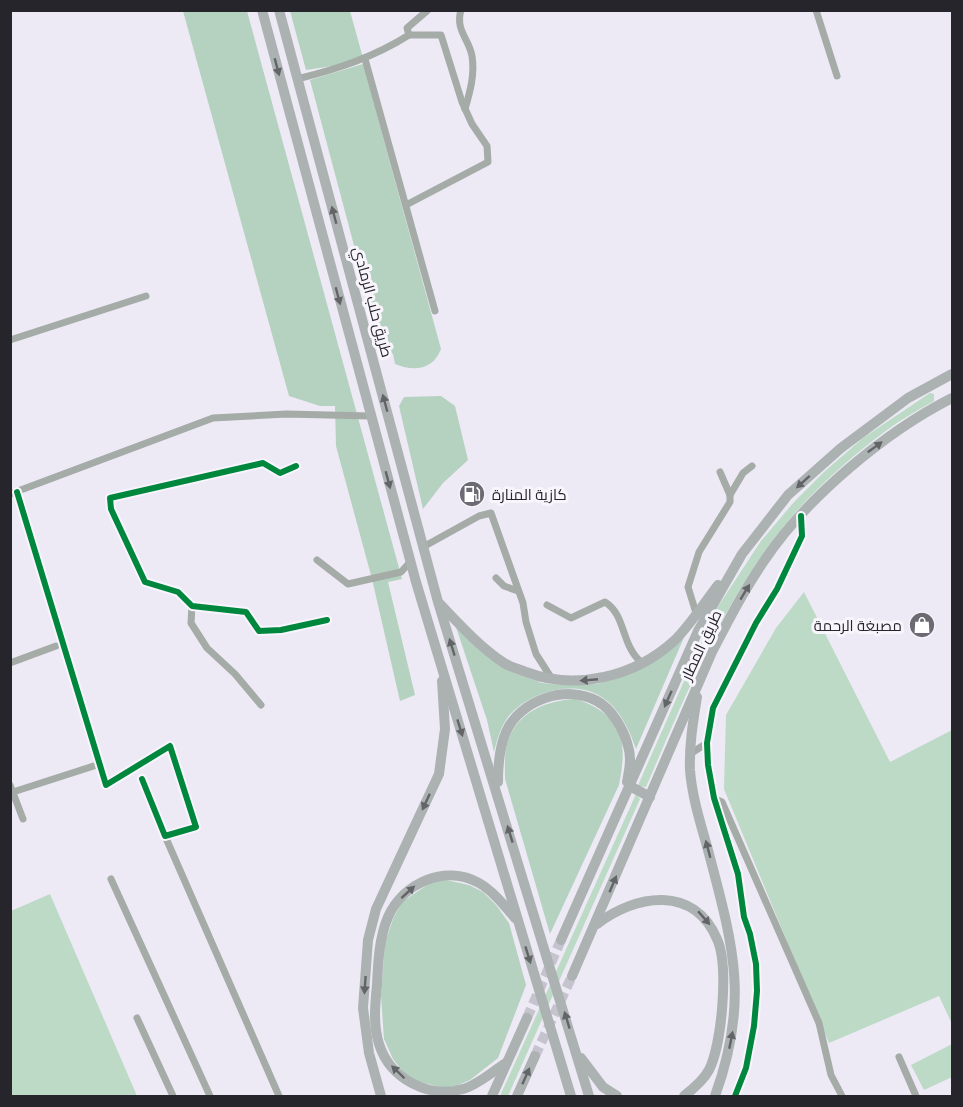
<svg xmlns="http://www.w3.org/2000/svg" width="963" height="1107" font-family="'Titillium Web',Cairo,sans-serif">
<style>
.green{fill:#bcdac6}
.forest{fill:#b4d2bf}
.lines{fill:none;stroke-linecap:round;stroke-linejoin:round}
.highway-tunnel{stroke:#c5c3cd;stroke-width:10;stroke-dasharray:10 5;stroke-linecap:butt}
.minor{stroke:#a5aba7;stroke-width:7}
.highway{stroke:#acb2b2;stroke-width:10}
.cycleway-casing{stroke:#f8f5fd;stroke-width:10}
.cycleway{stroke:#00873e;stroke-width:6}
.oneway{fill:#636468}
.labels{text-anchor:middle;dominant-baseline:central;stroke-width:6;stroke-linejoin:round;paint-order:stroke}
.street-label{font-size:15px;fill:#27252c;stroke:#f8f5fd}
.poi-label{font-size:15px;fill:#27252c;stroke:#f8f5fd;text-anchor:start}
</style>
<rect width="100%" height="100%" fill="#edeaf5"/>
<g class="green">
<path d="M 930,393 L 934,394 L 934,401 C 918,410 902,419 887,430 C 846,460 800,502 770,544 C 716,618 682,704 646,787 L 639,786 L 639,783 L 715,611 L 761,541 L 794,502 L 824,472 L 863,438 Z"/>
<path d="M 804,592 L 890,762 L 952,730 L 952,1024 L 939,996 L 829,1043 L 724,789 L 726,715 L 776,628 Z"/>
<path d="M 636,794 L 640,799 L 508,1096 L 500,1096 Z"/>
<path d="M 50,894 L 137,1096 L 11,1096 L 11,911 Z"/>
<path d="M 952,1044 L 952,1077 L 924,1090 L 911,1065 Z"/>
</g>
<g class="forest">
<path d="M 183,11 L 247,11 L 402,579 L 388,582 L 415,695 L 400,701 L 372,579 L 336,446 L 335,406 L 320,406 L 289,396 Z"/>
<path d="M 290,11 L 350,11 L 363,58 L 346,64 L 306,70 Z"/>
<path d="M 363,64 L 441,349 C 433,370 414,372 395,364 L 393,354 L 381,347 L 310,80 Z"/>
<path d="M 441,396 L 455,406 L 468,460 L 443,483 L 423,509 L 399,406 L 404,397 Z"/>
<path d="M 455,624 L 515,673 L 542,683 L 562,685 L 597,684 L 619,678 L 685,635 L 636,749 C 629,729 619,707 600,696 C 572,679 527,693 508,717 C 500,728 497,740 494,752 L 487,720 Z"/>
<path d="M 577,699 C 623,716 628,740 619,785 L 550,934 L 505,779 C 505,767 504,753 508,741 C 518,711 548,700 577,699 Z"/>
<path d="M 446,880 L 469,885 L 483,892 L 496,905 L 509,923 L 526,985 L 498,1058 L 470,1080 L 456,1086 L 443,1088 L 417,1081 L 404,1073 L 393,1059 L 384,1039 L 381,996 L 385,943 L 393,919 L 402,902 L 430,883 Z"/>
</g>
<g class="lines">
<g class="highway-tunnel">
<path d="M 527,1018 L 561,940"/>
<path d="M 535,1056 L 572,976"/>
</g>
<g class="minor">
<path d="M 461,10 C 455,30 469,39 472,56 C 475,74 470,92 465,109"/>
<path d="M 816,10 L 837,76"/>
<path d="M 365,59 L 435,311"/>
<path d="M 297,79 C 338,69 374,57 409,35 L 407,28 L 428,10"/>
<path d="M 406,205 L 488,162 L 487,146 L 472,124 L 462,102 L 441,35 L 409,35"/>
<path d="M 10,340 L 146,296"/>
<path d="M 296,466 L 280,473 L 263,463 L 110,498 L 111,509 L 145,582 L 178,592 L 192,606 L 246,612 L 259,631 L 281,630 L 327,620"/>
<path d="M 17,492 L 106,785 L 170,746 L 196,827 L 165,836 L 142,779"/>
<path d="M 10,494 L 213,418 L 286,414 L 370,416"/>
<path d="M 730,495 L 743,473 L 752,466"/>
<path d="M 423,547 L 479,516 L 491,513 L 523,603 L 526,622 L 536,654 L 552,679"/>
<path d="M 317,560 L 348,584 L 401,572 L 411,561"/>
<path d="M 496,578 L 504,586 L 518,591"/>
<path d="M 547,605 L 571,618 L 605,602 C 626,615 621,645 641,662"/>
<path d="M 192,606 L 191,623 L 207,648 L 235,674 L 261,705"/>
<path d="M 696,613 L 688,587 L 699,552 L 730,502 L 730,495 L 720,472"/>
<path d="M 10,663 L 56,646"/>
<path d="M 690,754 L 707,743"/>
<path d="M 10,785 L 23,819"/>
<path d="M 13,792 L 100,764"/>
<path d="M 715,799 L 722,802 L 819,1023 L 831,1075 L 842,1096"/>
<path d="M 165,836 L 279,1096"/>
<path d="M 111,879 L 210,1096"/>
<path d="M 137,1018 L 173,1096"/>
<path d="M 899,1057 L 916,1096"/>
<path d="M 735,1096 L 746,1068 L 754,1026 L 757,991 L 756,964 L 750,934 L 744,917 L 738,874 L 714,798 L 708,765 L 707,743 L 713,708 L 756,623 L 777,589 L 802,536 L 801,516"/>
</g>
<g class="highway">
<path d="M 262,10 L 416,582 L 571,1096"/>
<path d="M 279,10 L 438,602 L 589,1096"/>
<path d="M 440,604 C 460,625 480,647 504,663 C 510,667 519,669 526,672 C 576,691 635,677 675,640 C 691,624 704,603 718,585"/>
<path d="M 697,697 C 693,722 689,746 690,770 C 692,797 701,825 708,850 C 733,945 750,1000 715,1096"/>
<path d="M 498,782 C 498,765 499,748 506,732 C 520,700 566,684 597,701 C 612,709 624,730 628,746 C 632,758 629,771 627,782"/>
<path d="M 630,786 L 650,797"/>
<path d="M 597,924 C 636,894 694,885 717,939 C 729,965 722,1044 709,1070 C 703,1081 693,1089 684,1096"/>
<path d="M 561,940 L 698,631 L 742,554 L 788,495 L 841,448 L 908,398 L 952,374"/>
<path d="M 572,976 L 712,652 C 728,621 744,590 764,561 C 806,498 885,432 952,398"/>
<path d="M 581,1058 L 603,1087 L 617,1096"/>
<path d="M 506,1063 C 493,1071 478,1085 463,1089 C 429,1099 390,1079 379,1044 C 373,1025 375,1004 377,985 C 378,963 379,938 388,917 C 403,883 445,864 479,883 C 493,891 504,905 515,918"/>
<path d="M 381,1096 L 369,1053 L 363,1008 L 368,940 L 376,909 L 439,774 L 445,729 L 442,681"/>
<path d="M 492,1096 L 527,1018"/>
<path d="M 517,1096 L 535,1056"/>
</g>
<g class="cycleway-casing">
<g id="cycleway">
<path d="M 296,466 L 280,473 L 263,463 L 110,498 L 111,509 L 145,582 L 178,592 L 192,606 L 246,612 L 259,631 L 281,630 L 327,620"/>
<path d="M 17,492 L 106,785 L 170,746 L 196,827 L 165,836 L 142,779"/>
<path d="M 735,1096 L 746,1068 L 754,1026 L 757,991 L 756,964 L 750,934 L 744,917 L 738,874 L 714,798 L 708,765 L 707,743 L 713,708 L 756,623 L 777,589 L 802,536 L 801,516"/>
</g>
</g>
<use href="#cycleway" class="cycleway"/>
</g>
<defs><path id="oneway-solid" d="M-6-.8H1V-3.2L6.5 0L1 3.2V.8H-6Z" transform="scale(1.5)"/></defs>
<g class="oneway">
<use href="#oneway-solid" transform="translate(277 67) rotate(75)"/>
<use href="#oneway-solid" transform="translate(334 215) rotate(-105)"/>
<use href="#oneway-solid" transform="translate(338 296) rotate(75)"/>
<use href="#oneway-solid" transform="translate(385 403) rotate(-105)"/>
<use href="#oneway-solid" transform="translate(875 447) rotate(-36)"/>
<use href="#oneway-solid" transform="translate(388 480) rotate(75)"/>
<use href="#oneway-solid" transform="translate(803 482) rotate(138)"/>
<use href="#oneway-solid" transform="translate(745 592) rotate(-59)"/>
<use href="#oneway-solid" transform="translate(452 647) rotate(-107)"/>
<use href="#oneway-solid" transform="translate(589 680) rotate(175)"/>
<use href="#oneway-solid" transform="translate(668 699) rotate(114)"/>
<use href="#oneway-solid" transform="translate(460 728) rotate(73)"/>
<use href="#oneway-solid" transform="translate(426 802) rotate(115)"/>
<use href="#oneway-solid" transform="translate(510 834) rotate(-107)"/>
<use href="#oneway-solid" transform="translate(708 849) rotate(-105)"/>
<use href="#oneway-solid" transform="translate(613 884) rotate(-67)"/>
<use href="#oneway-solid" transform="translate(408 892) rotate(-42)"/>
<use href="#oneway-solid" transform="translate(704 918) rotate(49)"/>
<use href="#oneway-solid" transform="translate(528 955) rotate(73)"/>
<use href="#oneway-solid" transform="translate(365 985) rotate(94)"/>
<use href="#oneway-solid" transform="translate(567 1020) rotate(-107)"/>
<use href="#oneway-solid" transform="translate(731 1040) rotate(-79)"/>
<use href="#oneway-solid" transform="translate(398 1072) rotate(-136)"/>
<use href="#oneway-solid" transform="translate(526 1076) rotate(-66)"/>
</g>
<defs>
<g id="fuel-disc" transform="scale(1.35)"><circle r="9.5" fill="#6c6a72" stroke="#f8f5fd"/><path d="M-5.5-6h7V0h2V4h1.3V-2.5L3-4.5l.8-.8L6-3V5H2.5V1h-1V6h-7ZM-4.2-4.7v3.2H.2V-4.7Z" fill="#fff"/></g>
<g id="shop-disc" transform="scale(1.35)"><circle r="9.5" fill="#6c6a72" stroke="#f8f5fd"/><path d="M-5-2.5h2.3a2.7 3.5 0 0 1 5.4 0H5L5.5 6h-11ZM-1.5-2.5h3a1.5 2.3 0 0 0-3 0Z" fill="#fff"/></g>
</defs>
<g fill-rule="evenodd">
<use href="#fuel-disc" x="472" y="494"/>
<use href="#shop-disc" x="922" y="625"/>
</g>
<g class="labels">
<g class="street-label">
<text transform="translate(373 302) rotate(75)">طريق حلب الرمادي</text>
<text transform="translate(701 645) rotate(-65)">طريق المطار</text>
</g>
<g class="poi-label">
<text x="492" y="494">كازية المنارة</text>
<text x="902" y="625" text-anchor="end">مصبغة الرحمة</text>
</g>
</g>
<rect width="963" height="1107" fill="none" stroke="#27252c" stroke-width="24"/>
</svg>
